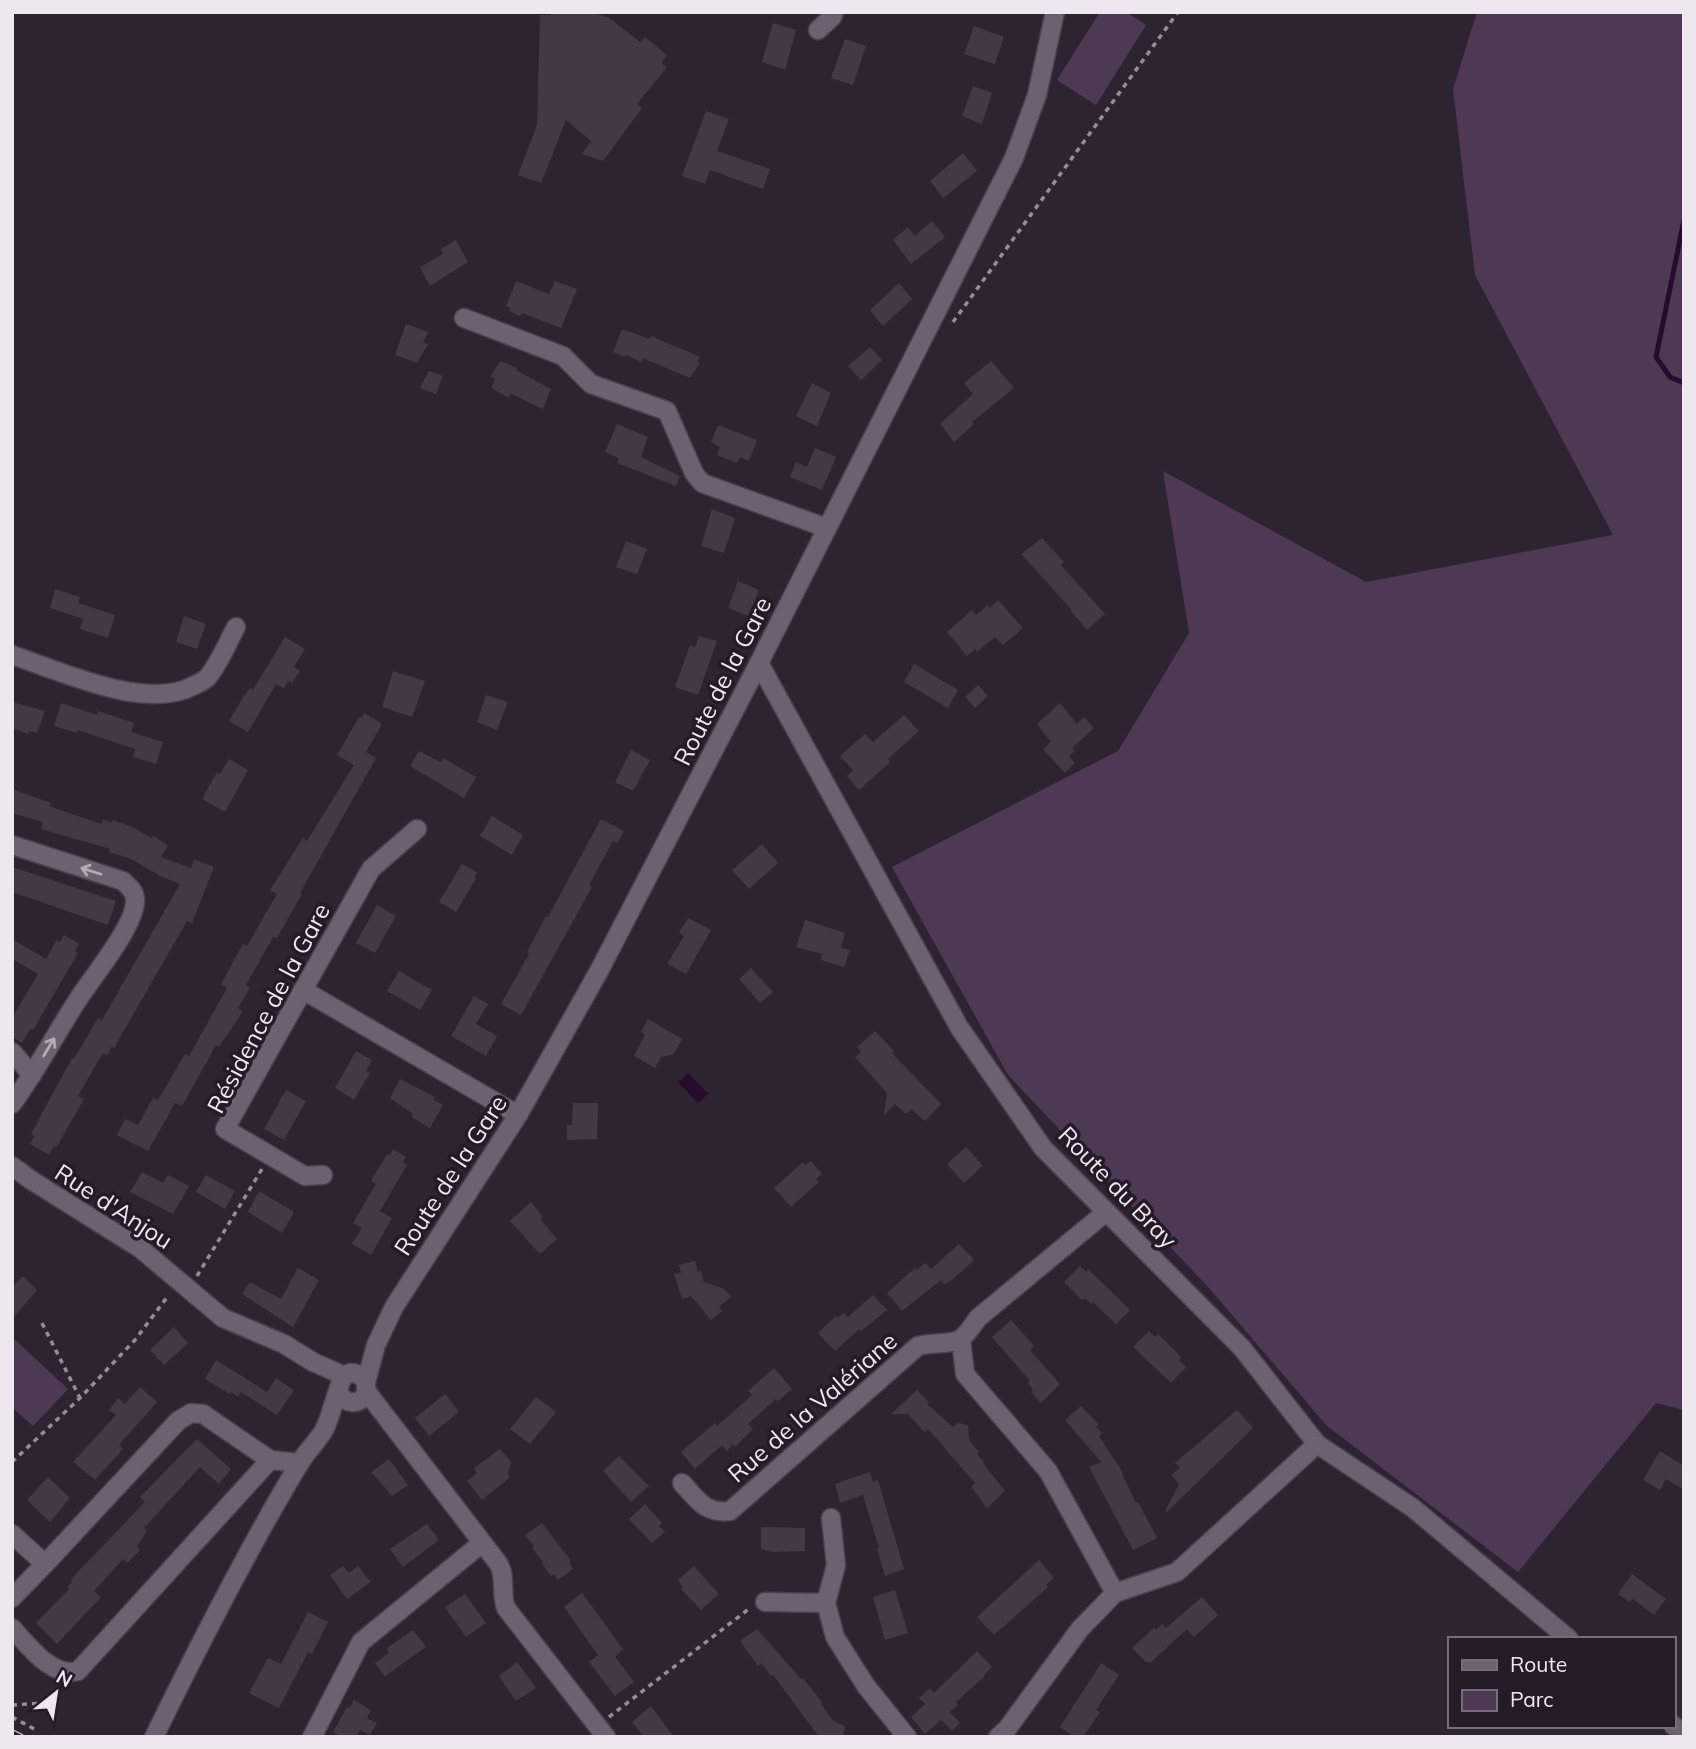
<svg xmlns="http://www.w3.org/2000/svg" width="1696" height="1749" font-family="Mulish,sans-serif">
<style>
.green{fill:#4e3955}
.water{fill:#250c2d}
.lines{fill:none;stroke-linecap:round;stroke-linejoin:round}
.stream{stroke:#250c2d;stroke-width:5}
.building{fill:#423846}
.minor-casing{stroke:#4a414d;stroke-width:21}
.path{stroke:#958d98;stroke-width:3.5;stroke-dasharray:5 5;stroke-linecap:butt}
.minor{stroke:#6c6170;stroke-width:18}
.rail-casing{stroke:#beb7c1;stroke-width:8}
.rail{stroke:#241b27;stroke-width:5;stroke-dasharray:16;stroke-linecap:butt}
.oneway{stroke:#b4abb6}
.labels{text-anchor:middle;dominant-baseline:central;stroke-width:7;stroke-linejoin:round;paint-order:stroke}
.street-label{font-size:24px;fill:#eee7f0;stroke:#241b27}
</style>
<rect width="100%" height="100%" fill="#2e2431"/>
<g class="green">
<path d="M 1100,12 L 1126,12 L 1146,25 L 1096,105 L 1057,80 Z"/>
<path d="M 1477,12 L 1684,12 L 1684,1410 L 1656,1403 L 1518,1572 L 1327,1426 L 1209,1288 L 1008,1075 L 892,867 L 1118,751 L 1189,633 L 1163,471 L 1366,582 L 1613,535 L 1475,275 L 1453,89 Z"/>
<path d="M 12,1337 L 68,1389 L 33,1426 L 12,1407 Z"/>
</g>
<path class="water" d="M 688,1073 L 708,1094 L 698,1103 L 678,1082 Z"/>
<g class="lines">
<path class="stream" d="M 1684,220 L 1656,357 L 1670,377 L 1684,383"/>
</g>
<g class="building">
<path d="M 551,12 L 576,12 L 576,14 L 595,14 L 608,17 L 640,42 L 645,37 L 667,55 L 661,63 L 667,67 L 637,104 L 642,108 L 603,161 L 582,154 L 591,141 L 566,120 L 541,183 L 518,175 L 537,125 L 540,15 L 551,15 Z"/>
<path d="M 773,23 L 796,30 L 785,70 L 762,62 Z"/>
<path d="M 974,26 L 1004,37 L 995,64 L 964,54 Z"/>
<path d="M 845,39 L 866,46 L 853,85 L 831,78 Z"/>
<path d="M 973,86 L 992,93 L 982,124 L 962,116 Z"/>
<path d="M 706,111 L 729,119 L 717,151 L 770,169 L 763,189 L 710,170 L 705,184 L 682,176 Z"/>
<path d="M 963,153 L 977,171 L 943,198 L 930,181 Z"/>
<path d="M 932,221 L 945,237 L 911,264 L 893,240 L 908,227 L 915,236 Z"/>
<path d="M 456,240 L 468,262 L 430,286 L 420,267 L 443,254 L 441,249 Z"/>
<path d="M 516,281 L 549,294 L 555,281 L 577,289 L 561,328 L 522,313 L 520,316 L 509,311 L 510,308 L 506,306 Z"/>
<path d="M 899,283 L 912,299 L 883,326 L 870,310 Z"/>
<path d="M 406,324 L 428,332 L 423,342 L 428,344 L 417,363 L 395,355 Z"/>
<path d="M 622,329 L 649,339 L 651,336 L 700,357 L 697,361 L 700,363 L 690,378 L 650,361 L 643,358 L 641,362 L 627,355 L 624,357 L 613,352 Z"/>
<path d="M 870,347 L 882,360 L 861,380 L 848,366 Z"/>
<path d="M 500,361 L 517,368 L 516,370 L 551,389 L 543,409 L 511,394 L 509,398 L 491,388 L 495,379 L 490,377 Z"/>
<path d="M 991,361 L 1014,388 L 972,422 L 974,424 L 954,442 L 940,424 L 973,394 L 964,383 Z"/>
<path d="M 429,371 L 443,376 L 436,394 L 420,388 Z"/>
<path d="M 812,383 L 831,393 L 817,426 L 796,416 Z"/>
<path d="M 617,424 L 648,437 L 641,457 L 680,476 L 676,486 L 617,463 L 619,458 L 605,452 Z"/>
<path d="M 718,425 L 757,440 L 749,461 L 740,457 L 737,463 L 717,455 L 720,447 L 711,442 Z"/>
<path d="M 815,448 L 836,457 L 822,490 L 790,477 L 796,462 L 807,467 Z"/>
<path d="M 712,509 L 735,518 L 724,553 L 701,546 Z"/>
<path d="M 1042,538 L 1064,562 L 1061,565 L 1105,614 L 1087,630 L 1070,610 L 1071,609 L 1021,554 Z"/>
<path d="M 626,541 L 647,549 L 637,574 L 616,567 Z"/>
<path d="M 738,581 L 759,590 L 748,616 L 728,608 Z"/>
<path d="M 55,589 L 80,597 L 78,603 L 115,615 L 108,638 L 80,629 L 83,619 L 50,608 Z"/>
<path d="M 998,600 L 1023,628 L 1003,645 L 995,637 L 977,652 L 975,649 L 967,656 L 947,632 L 972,610 L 976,615 L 988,605 L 990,608 Z"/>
<path d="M 184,616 L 206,624 L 197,649 L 176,642 Z"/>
<path d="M 699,636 L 717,641 L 698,695 L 675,687 L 690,645 L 695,647 Z"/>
<path d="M 285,637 L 305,649 L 294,667 L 300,671 L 292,683 L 288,681 L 284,688 L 276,684 L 248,732 L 229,721 L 243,697 L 250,688 L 253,690 Z"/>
<path d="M 914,664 L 958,690 L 948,708 L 904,682 Z"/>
<path d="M 393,671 L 425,681 L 412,717 L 382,707 Z"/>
<path d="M 978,685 L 988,696 L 975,708 L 965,697 Z"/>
<path d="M 486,695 L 508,702 L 497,730 L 477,722 Z"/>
<path d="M 12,702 L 45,711 L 37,733 L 29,731 L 28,734 L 12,728 Z"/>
<path d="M 61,703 L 97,715 L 98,711 L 134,723 L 131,732 L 163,742 L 156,764 L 133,757 L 135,749 L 78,730 L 77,733 L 54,726 Z"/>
<path d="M 1060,703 L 1077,724 L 1084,717 L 1094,728 L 1072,748 L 1075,751 L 1069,756 L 1075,763 L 1065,773 L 1043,749 L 1051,742 L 1037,724 Z"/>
<path d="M 364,713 L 382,724 L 366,752 L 376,758 L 300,893 L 302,894 L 277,938 L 273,937 L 246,985 L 250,988 L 238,1008 L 243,1011 L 219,1047 L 216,1045 L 182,1106 L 175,1103 L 148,1151 L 117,1135 L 125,1119 L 138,1125 L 153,1098 L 158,1100 L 185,1054 L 189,1056 L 227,988 L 221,984 L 243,944 L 247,946 L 277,894 L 270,890 L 303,838 L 307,841 L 354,765 L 337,755 L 359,717 L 362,718 Z"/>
<path d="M 904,715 L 919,731 L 888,759 L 890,762 L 859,790 L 847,776 L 853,770 L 840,756 L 865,734 L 873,742 Z"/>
<path d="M 631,750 L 650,760 L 633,791 L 615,782 Z"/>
<path d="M 419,751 L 441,762 L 443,758 L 476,777 L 464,798 L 410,766 Z"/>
<path d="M 229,759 L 248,770 L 225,812 L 202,799 L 217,772 L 220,774 Z"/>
<path d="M 12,789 L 51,803 L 49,806 L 101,824 L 103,819 L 112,823 L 113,820 L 132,827 L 152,838 L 153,836 L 168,845 L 161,857 L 191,868 L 194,859 L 214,867 L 192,923 L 187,921 L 114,1048 L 112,1046 L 107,1055 L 103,1053 L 78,1096 L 84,1099 L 56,1148 L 54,1146 L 49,1155 L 30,1144 L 35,1136 L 31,1134 L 72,1058 L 74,1059 L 98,1018 L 102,1020 L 180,884 L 160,876 L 131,859 L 109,852 L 110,849 L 41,829 L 43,822 L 12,813 Z"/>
<path d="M 492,816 L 523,835 L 512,855 L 480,836 Z"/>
<path d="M 601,819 L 624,831 L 617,844 L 613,841 L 589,885 L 592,887 L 521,1015 L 501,1004 L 529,954 L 527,952 L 546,916 L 548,917 Z"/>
<path d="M 762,844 L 778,863 L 749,889 L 732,870 Z"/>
<path d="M 462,864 L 477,872 L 474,878 L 476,879 L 456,912 L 439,902 Z"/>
<path d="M 12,867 L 116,901 L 108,925 L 12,892 Z"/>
<path d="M 377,905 L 396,916 L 375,953 L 356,943 Z"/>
<path d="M 688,918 L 711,930 L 686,974 L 667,964 L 684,936 L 679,933 Z"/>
<path d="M 805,920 L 845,933 L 841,948 L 850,950 L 844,967 L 821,960 L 822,954 L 796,947 Z"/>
<path d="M 64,935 L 79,944 L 75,951 L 78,953 L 33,1030 L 30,1029 L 22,1043 L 12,1037 L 12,1018 L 38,974 L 12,959 L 12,939 L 46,959 L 57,940 L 60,942 Z"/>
<path d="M 751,968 L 773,992 L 760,1003 L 739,979 Z"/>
<path d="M 399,971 L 432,990 L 420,1010 L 387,991 Z"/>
<path d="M 474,996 L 488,1004 L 476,1024 L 497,1036 L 486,1056 L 451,1036 Z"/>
<path d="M 648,1019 L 682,1039 L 674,1054 L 661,1057 L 655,1068 L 634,1056 L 645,1035 L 641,1032 Z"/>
<path d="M 875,1031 L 894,1051 L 892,1053 L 941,1104 L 925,1121 L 911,1109 L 906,1114 L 895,1104 L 884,1115 L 887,1093 L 855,1057 L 861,1052 L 857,1047 Z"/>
<path d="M 356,1051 L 372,1060 L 366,1071 L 370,1073 L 354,1100 L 335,1088 Z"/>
<path d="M 400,1079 L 435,1097 L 433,1099 L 443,1105 L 430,1128 L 412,1117 L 413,1114 L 390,1098 Z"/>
<path d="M 286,1090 L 306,1101 L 284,1140 L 264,1129 Z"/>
<path d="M 573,1103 L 598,1103 L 597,1139 L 567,1140 L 567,1125 L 572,1125 Z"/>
<path d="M 966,1147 L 983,1166 L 964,1183 L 947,1164 Z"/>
<path d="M 393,1149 L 406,1157 L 403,1162 L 407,1165 L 380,1211 L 392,1218 L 371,1255 L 352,1244 L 362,1228 L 353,1223 L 376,1184 L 371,1181 L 387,1154 L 390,1155 Z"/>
<path d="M 811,1161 L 822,1174 L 816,1179 L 819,1182 L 791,1207 L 774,1188 L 803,1162 L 805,1165 Z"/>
<path d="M 142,1172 L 163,1183 L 168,1175 L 189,1186 L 173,1214 L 130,1192 Z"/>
<path d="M 206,1175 L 235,1191 L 225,1209 L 196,1192 Z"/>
<path d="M 259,1191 L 294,1212 L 282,1233 L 248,1212 Z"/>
<path d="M 531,1202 L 543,1217 L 540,1219 L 557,1239 L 540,1254 L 510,1221 Z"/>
<path d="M 959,1244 L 974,1260 L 952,1280 L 944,1284 L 941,1280 L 902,1311 L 887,1293 L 915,1268 L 917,1270 L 925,1263 L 931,1269 Z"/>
<path d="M 695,1261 L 698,1272 L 701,1271 L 704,1282 L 724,1289 L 731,1297 L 719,1307 L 722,1311 L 711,1320 L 691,1296 L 682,1299 L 674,1274 L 681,1273 L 679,1265 Z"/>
<path d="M 1080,1266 L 1086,1272 L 1088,1269 L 1130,1310 L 1116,1324 L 1093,1302 L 1092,1304 L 1085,1298 L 1082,1300 L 1064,1282 Z"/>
<path d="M 298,1268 L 319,1280 L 293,1327 L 242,1294 L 250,1282 L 281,1299 Z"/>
<path d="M 23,1276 L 37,1290 L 12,1319 L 12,1287 Z"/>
<path d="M 873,1295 L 887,1310 L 861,1331 L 859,1329 L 835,1351 L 818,1333 L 836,1316 L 837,1318 L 844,1313 L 848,1317 Z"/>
<path d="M 1011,1320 L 1034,1346 L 1030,1350 L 1060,1384 L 1041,1403 L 1031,1392 L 1033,1390 L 1028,1383 L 1030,1381 L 992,1337 Z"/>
<path d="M 174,1327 L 188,1343 L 164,1365 L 150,1350 Z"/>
<path d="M 1149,1331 L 1155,1337 L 1158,1334 L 1181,1357 L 1179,1360 L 1186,1367 L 1171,1383 L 1133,1347 Z"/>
<path d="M 216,1360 L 267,1392 L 276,1378 L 294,1390 L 277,1415 L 241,1392 L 238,1397 L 231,1392 L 230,1394 L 205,1379 Z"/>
<path d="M 774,1368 L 792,1389 L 778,1401 L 776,1399 L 748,1424 L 753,1429 L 735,1447 L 733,1444 L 727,1451 L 722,1445 L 695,1469 L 681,1452 L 715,1423 L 717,1426 L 752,1395 L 748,1391 Z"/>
<path d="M 140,1387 L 157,1402 L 119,1445 L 123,1449 L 95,1480 L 73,1462 L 116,1415 L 109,1410 L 118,1398 L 125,1404 Z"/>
<path d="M 917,1390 L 929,1402 L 927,1404 L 953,1427 L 958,1423 L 968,1425 L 969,1440 L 979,1452 L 977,1454 L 984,1462 L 983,1463 L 1005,1491 L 987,1508 L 971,1487 L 975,1483 L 928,1429 L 924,1432 L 908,1414 L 891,1414 Z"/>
<path d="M 445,1394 L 459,1412 L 429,1436 L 415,1418 Z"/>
<path d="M 536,1397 L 556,1412 L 530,1444 L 510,1429 Z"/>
<path d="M 1081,1406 L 1099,1425 L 1096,1427 L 1102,1433 L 1099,1436 L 1123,1473 L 1122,1474 L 1136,1503 L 1138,1502 L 1157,1538 L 1133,1550 L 1089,1467 L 1101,1462 L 1065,1420 Z"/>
<path d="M 1237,1410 L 1253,1428 L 1167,1512 L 1165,1511 L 1179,1484 L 1171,1475 L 1180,1468 L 1175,1463 Z"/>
<path d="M 197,1439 L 231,1469 L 219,1484 L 200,1467 L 144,1528 L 147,1531 L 137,1546 L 140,1550 L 127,1563 L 123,1559 L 94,1591 L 101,1597 L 57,1644 L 36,1623 L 69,1589 L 67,1587 L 72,1583 L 71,1579 L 145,1502 L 140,1497 Z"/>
<path d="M 500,1449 L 511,1462 L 508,1474 L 510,1477 L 482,1500 L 467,1481 L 477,1473 L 474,1468 Z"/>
<path d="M 1660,1451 L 1684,1466 L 1684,1490 L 1666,1479 L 1660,1490 L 1643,1480 Z"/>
<path d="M 619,1456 L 649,1486 L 631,1502 L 603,1471 Z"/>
<path d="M 389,1459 L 408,1485 L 392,1496 L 371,1472 Z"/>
<path d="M 870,1472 L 873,1482 L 878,1480 L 904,1569 L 885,1576 L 877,1549 L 879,1548 L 863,1495 L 840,1503 L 835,1484 Z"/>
<path d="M 48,1477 L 70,1498 L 50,1522 L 27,1500 Z"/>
<path d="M 645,1504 L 662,1523 L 659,1526 L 665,1532 L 652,1543 L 629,1519 Z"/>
<path d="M 542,1523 L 571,1561 L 569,1562 L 573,1569 L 558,1580 L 554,1574 L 551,1576 L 542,1564 L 543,1562 L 532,1548 L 534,1546 L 525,1535 Z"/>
<path d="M 427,1524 L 439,1540 L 403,1567 L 390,1549 Z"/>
<path d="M 761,1527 L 805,1528 L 805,1551 L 772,1552 L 761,1549 Z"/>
<path d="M 1039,1560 L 1054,1578 L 1046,1585 L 1048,1587 L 994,1635 L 977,1617 Z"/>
<path d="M 343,1566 L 349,1573 L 358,1566 L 371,1582 L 347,1599 L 330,1575 Z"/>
<path d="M 694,1566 L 719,1594 L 701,1610 L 681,1589 L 683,1587 L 678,1580 Z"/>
<path d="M 1632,1574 L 1666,1599 L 1654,1615 L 1633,1599 L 1629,1602 L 1618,1594 Z"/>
<path d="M 895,1590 L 908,1633 L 885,1640 L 873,1597 Z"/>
<path d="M 582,1593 L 623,1649 L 615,1657 L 634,1682 L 615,1696 L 589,1662 L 598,1655 L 564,1607 Z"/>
<path d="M 465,1594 L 486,1623 L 466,1637 L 445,1607 Z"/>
<path d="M 1202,1597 L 1218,1615 L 1194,1637 L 1187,1629 L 1151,1662 L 1146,1662 L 1132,1648 L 1154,1628 L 1156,1630 L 1162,1624 L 1166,1628 Z"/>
<path d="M 308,1612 L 328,1622 L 312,1654 L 308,1652 L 279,1708 L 249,1693 L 268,1658 L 281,1664 Z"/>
<path d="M 757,1629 L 801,1679 L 802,1677 L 822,1702 L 821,1704 L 833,1721 L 845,1726 L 843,1737 L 819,1737 L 773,1675 L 771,1676 L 761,1663 L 758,1666 L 740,1641 Z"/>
<path d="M 413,1630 L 426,1647 L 385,1676 L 375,1663 L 389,1653 L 387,1648 Z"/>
<path d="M 977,1651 L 992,1667 L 984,1675 L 985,1676 L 956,1702 L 958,1705 L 950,1712 L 960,1723 L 952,1731 L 941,1720 L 925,1734 L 911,1717 L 925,1704 L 919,1698 L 930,1688 L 934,1693 Z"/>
<path d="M 517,1662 L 536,1688 L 516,1701 L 499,1676 Z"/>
<path d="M 1101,1663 L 1119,1675 L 1096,1710 L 1100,1712 L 1083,1737 L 1075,1737 L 1060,1727 Z"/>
<path d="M 354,1700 L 371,1710 L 367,1718 L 377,1723 L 370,1735 L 360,1730 L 357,1737 L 341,1737 L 333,1732 L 347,1707 L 350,1708 Z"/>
<path d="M 651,1706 L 674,1737 L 644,1737 L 632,1722 Z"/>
</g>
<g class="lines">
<g class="minor-casing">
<g id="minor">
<path d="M 818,30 L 832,17 L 834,12"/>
<path d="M 464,318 L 563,356 L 591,384 L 667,411 L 694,473 L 702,483 L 827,528"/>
<path d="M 12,655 C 60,671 145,711 193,686 C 197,684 204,681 207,678 C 218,666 228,642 236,627"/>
<path d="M 759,663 L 959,1027 L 1043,1148 L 1242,1348 L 1317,1444 L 1413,1508 L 1569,1639"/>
<path d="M 12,845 L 123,881 C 128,886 135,891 135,899 C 137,924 93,976 79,998 C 56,1033 37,1070 12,1104"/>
<path d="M 303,990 L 518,1115"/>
<path d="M 12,1052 L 32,1075"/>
<path d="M 12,1166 L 31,1180 L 141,1249 L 223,1318 L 284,1344 L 313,1362 L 345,1376"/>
<path d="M 323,1175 L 305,1176 L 225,1129 L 371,869 L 417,829"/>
<path d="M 961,1339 L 965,1374 L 1048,1471 L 1115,1593"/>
<path d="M 367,1392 L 498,1563 C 507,1577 500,1593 506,1608 L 606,1737"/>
<path d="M 339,1393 C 346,1405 358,1405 366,1395 L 366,1382 L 376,1345 L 394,1307 L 518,1115 L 599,971 L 759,663 L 1014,158 L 1037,95 L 1055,12"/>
<path d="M 682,1483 C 698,1500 705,1514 730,1511 L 918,1346 C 931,1342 946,1345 959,1340 C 966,1336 973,1325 978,1318 L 1106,1212"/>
<path d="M 831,1518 L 836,1565 L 826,1603 L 835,1637 L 866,1686 L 907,1737"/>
<path d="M 12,1534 L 45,1564 L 178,1421 L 191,1413 L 203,1414 L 270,1460"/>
<path d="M 12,1598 L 45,1564"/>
<path d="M 765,1602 L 826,1603"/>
<path d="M 12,1628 C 29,1646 52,1678 78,1671 L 270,1460 L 300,1463"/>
<path d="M 1673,1725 L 1684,1735"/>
<path d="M 154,1737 C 199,1645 246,1552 299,1464 C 306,1452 317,1442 324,1430 C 330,1420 340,1379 344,1376 C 352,1370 361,1374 366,1382"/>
<path d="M 312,1737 L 361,1642 L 482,1543"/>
<path d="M 998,1737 L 1007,1729 L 1080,1629 L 1115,1593 L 1177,1572 L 1317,1444"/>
</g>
</g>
<g class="path">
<path d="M 953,322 L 1178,12"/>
<path d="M 197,1276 L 262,1169"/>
<path d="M 42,1323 L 80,1398"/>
<path d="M 12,1462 L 80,1398 L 135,1340 L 168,1296"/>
<path d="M 12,1705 L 44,1703"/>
<path d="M 12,1717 L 36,1730"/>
<path d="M 609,1717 L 750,1608"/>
</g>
<use href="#minor" class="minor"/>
<g class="rail-casing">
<path id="rail" d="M 12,1733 L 20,1737"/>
</g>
<use href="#rail" class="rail"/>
</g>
<defs><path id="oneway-shaft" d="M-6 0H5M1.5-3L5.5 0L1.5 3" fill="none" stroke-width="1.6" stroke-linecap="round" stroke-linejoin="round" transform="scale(1.75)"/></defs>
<g class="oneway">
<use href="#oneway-shaft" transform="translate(91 871) rotate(-162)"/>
<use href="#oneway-shaft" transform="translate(49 1047) rotate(-59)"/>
</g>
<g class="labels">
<g class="street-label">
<text transform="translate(722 681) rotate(-63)">Route de la Gare</text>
<text transform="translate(268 1008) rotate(-62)">Résidence de la Gare</text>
<text transform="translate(450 1175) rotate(-57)">Route de la Gare</text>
<text transform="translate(1118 1187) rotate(46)">Route du Bray</text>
<text transform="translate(114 1206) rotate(33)">Rue d'Anjou</text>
<text transform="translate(812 1407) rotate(-41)">Rue de la Valériane</text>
</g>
</g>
<rect width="1696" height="1749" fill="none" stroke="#eee7f0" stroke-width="28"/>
<rect x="1448" y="1637" width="228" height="91" fill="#241b27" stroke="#756d77" stroke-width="2"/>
<rect x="1462" y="1660" width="35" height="10" fill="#6c6170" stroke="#756d77" stroke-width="2"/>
<text x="1510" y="1672" font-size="21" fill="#eee7f0">Route</text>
<rect x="1462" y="1690" width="35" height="21" fill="#4e3955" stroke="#756d77" stroke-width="2"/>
<text x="1510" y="1707" font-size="21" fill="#eee7f0">Parc</text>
<g transform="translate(56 1693) rotate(30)" stroke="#241b27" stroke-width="5" paint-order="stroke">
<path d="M0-5L12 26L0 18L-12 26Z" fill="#eee7f0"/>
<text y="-10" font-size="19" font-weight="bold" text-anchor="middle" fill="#eee7f0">N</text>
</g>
</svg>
